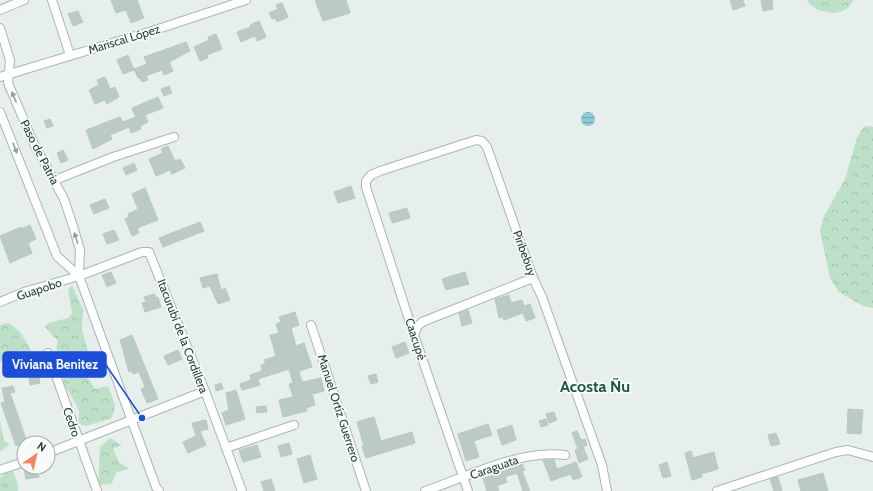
<svg xmlns="http://www.w3.org/2000/svg" width="873" height="491" font-family="Cabin,sans-serif">
  <defs>
    <pattern id="grass-tufts" width="24" height="20" patternUnits="userSpaceOnUse"><rect width="24" height="20" fill="#bfe0c8"/><path d="M3 7l-1-3M5 7V3M7 7l1-3M15 17l-1-3M17 17v-4M19 17l1-3" fill="none" stroke="#a4c1ad"/></pattern>
    <pattern id="forest-crowns" width="20" height="18" patternUnits="userSpaceOnUse"><rect width="20" height="18" fill="#bfe0c8"/><path d="M2 6a3 3 0 1 1 6 0M12 15a3 3 0 1 1 6 0" fill="none" stroke="#a4c1ad"/></pattern>
    <pattern id="water-rules" width="6" height="5" patternUnits="userSpaceOnUse"><rect width="6" height="5" fill="#8ec9d4"/><path d="M0 2.5h6" fill="none" stroke="#74a5ad"/></pattern>
  </defs>
  <rect width="100%" height="100%" fill="#e6efeb"/>
  <!-- grass -->
  <polygon fill="url(#grass-tufts)" points="6,470 13,472 18,484 18,491 0,491 0,477 3,476"/>
  <!-- forest -->
  <g fill="url(#forest-crowns)">
    <path d="M807,0H854C852,2 850,6 848,8C837,17 813,12 807,0Z"/>
    <polygon points="864,126 873,127 873,308 863,306 839,292 830,278 820,231 824,216 845,179 857,138"/>
    <polygon points="72,285 83,310 82,330 88,351 88,358 84,364 84,371 95,389 108,386 115,405 112,418 86,426 79,424 79,412 77,406 63,382 66,368 56,348 58,341 45,327 49,323 68,318 72,313 68,290"/>
    <polygon points="9,323 20,332 31,350 28,356 9,357 0,362 0,325"/>
    <polygon points="0,421 4,441 10,444 0,452"/>
    <polygon points="110,438 122,445 113,449 119,462 129,469 117,472 111,484 98,485 100,447"/>
  </g>
  <!-- water -->
  <circle fill="url(#water-rules)" cx="588" cy="119" r="7"/>
  <!-- building -->
  <g fill="#bbcac4" stroke="#b8c9c2">
    <polygon points="111,0 137,0 144,18 131,23 126,10 116,13"/>
    <polygon points="315,0 346,0 350,13 323,21"/>
    <polygon points="730,0 743,0 745,6 733,10"/>
    <polygon points="761,0 772,0 773,9 763,11"/>
    <polygon points="282,3 288,17 277,22 275,18 272,19 269,13 278,9 276,5"/>
    <polygon points="78,11 83,22 73,26 68,14"/>
    <polygon points="259,21 266,37 257,41 255,36 241,42 237,32 251,27 250,25"/>
    <polygon points="216,34 222,49 207,55 208,58 200,61 194,47 209,40 208,37"/>
    <polygon points="186,42 190,51 169,62 173,71 164,75 162,70 146,76 148,80 142,82 140,78 138,78 134,69 147,64 144,57"/>
    <polygon points="128,55 134,70 123,74 117,60"/>
    <polygon points="105,77 110,89 115,87 119,97 107,104 105,100 95,104 89,90 99,85 97,80"/>
    <polygon points="169,86 172,93 164,96 161,89"/>
    <polygon points="158,97 163,108 145,115 148,122 140,126 141,129 131,133 129,127 110,135 112,139 93,149 86,130 120,117 123,122 136,117 132,108"/>
    <polygon points="50,119 53,126 47,128 44,121"/>
    <polygon points="168,146 175,161 180,159 185,168 172,174 170,170 156,176 149,159 163,153 161,149"/>
    <polygon points="63,150 68,160 61,163 57,153"/>
    <polygon points="134,163 137,170 126,175 123,168"/>
    <polygon points="351,186 355,198 338,203 334,192"/>
    <polygon points="145,188 158,220 137,228 139,233 132,236 125,219 129,217 128,214 138,209 132,194"/>
    <polygon points="105,199 109,208 94,214 90,205"/>
    <polygon points="407,208 410,218 392,223 389,213"/>
    <polygon points="200,222 204,231 163,247 159,238"/>
    <polygon points="30,225 36,239 28,243 32,253 10,263 0,236 21,227 21,229"/>
    <polygon points="114,230 119,240 107,244 103,234"/>
    <polygon points="111,272 116,283 107,287 102,275"/>
    <polygon points="465,272 469,284 446,290 442,279"/>
    <polygon points="217,274 221,290 225,288 230,300 218,304 210,286 203,288 200,278"/>
    <polygon points="154,294 156,298 158,297 161,307 145,312 142,303 146,302 144,297"/>
    <polygon points="509,295 511,303 522,300 524,306 530,304 535,318 526,321 523,313 504,320 503,317 499,318 495,299"/>
    <polygon points="468,310 472,323 462,326 459,313"/>
    <polygon points="295,312 299,325 291,328 296,346 304,343 312,367 299,371 302,382 321,378 324,391 312,394 315,405 306,408 307,411 283,417 279,400 293,397 289,384 293,383 289,369 258,379 260,385 253,387 242,390 240,384 251,380 250,375 262,371 261,365 266,363 264,360 276,356 270,335 279,333 276,324 281,322 279,317"/>
    <polygon points="132,335 158,399 147,403 141,389 145,387 139,372 133,374 131,371 129,372 120,340"/>
    <polygon points="405,342 409,353 396,358 392,347"/>
    <polygon points="178,350 182,359 168,365 164,356"/>
    <polygon points="376,374 378,382 371,384 368,376"/>
    <polygon points="39,376 40,383 30,385 29,378"/>
    <polygon points="221,383 223,389 216,391 215,385"/>
    <polygon points="13,386 15,392 10,393 27,442 16,446 1,403 5,402 2,388"/>
    <polygon points="236,390 245,419 226,425 222,413 229,410 226,393"/>
    <polygon points="266,406 267,412 257,413 256,407"/>
    <polygon points="848,409 863,410 861,434 847,433"/>
    <polygon points="554,412 557,420 549,423 546,414"/>
    <polygon points="374,417 381,441 412,432 415,443 366,458 362,447 364,446 357,422"/>
    <polygon points="546,419 548,425 541,427 539,421"/>
    <polygon points="206,420 208,429 200,431 206,445 188,453 183,442 196,436 192,423"/>
    <polygon points="488,424 492,435 474,441 479,457 466,461 458,434"/>
    <polygon points="512,425 516,440 502,445 497,430"/>
    <polygon points="577,431 581,440 585,439 587,445 583,447 588,459 579,463 575,450 578,449 572,433"/>
    <polygon points="776,433 780,444 771,446 768,435"/>
    <polygon points="289,443 292,454 281,457 278,446"/>
    <polygon points="257,445 261,457 243,462 239,450"/>
    <polygon points="691,451 693,458 714,452 718,469 701,474 702,477 692,480 685,453"/>
    <polygon points="310,455 317,479 304,483 297,459"/>
    <polygon points="543,460 554,460 557,469 576,462 582,477 573,480 571,474 551,481"/>
    <polygon points="667,462 671,476 663,478 659,465"/>
    <polygon points="522,464 525,470 522,471 530,491 523,491 517,473 505,477 507,482 497,486 499,491 487,491 483,478 494,475 493,473 510,466"/>
    <polygon points="37,467 39,477 26,479 24,468"/>
    <polygon points="823,473 828,491 801,491 798,480"/>
    <polygon points="778,477 782,491 774,491 770,479"/>
    <polygon points="271,479 275,491 264,491 261,482"/>
  </g>
  <g fill="none" stroke-linecap="round" stroke-linejoin="round">
    <!-- minor casing -->
    <g stroke="#a8b8b2" stroke-width="10">
      <g id="minor">
        <polyline points="52,0 70,55"/>
        <polyline points="0,10 24,0"/>
        <polyline points="0,28 10,60 8,83 34,144 64,199 73,226 80,250 79,276 156,487 159,491"/>
        <polyline points="0,77 152,31 246,0"/>
        <polyline points="0,112 57,256 79,276"/>
        <polyline points="55,180 113,157 174,137"/>
        <polyline points="0,302 24,292 79,276 142,252 149,252 205,391 242,491"/>
        <polyline points="311,325 366,491"/>
        <polyline points="414,335 417,327 422,322 533,278"/>
        <polyline points="48,353 97,491"/>
        <polyline points="226,448 294,425"/>
        <polyline points="48,453 205,391"/>
        <polyline points="0,470 24,462"/>
        <path d="M425,491C467,477 521,449 565,455"/>
        <polyline points="468,491 414,335 366,187 366,181 371,175 380,171 476,140 482,141 487,147 533,278 542,297 602,465 607,491"/>
        <polyline points="717,491 836,452 848,450 873,457"/>
      </g>
    </g>
    <!-- minor -->
    <use href="#minor" stroke="#fff" stroke-width="8"/>
  </g>
  <!-- one-way arrows -->
  <defs><path id="oneway-solid" d="M-6-.8H1V-3.2L6.5 0L1 3.2V.8H-6Z"/></defs>
  <g fill="#92a09c">
    <use href="#oneway-solid" transform="translate(14 97) rotate(-113)"/>
    <use href="#oneway-solid" transform="translate(15 148) rotate(68)"/>
    <use href="#oneway-solid" transform="translate(76 238) rotate(-107)"/>
  </g>
  <g text-anchor="middle" dominant-baseline="central" stroke-width="3.5" stroke-linejoin="round" paint-order="stroke">
    <!-- street labels -->
    <g font-size="12" fill="#24423a" stroke="#f7fbf9">
      <text transform="translate(124 39) rotate(-17)">Mariscal López</text>
      <text transform="translate(40 152) rotate(63)">Paso de Patria</text>
      <text transform="translate(525 253) rotate(70)">Piribebuy</text>
      <text transform="translate(39 289) rotate(-18)">Guapobo</text>
      <text transform="translate(183 336) rotate(69)">Itacurubí de la Cordillera</text>
      <text transform="translate(416 339) rotate(72)">Caacupé</text>
      <text transform="translate(339 408) rotate(72)">Manuel Ortíz Guerrero</text>
      <text transform="translate(72 422) rotate(71)">Cedro</text>
      <text transform="translate(494 467) rotate(-19)">Caraguata</text>
    </g>
    <!-- district labels -->
    <g font-size="16" font-weight="bold" fill="#1f5548" stroke="#f7fbf9">
      <text x="595" y="386">Acosta Ñu</text>
    </g>
  </g>
  <!-- callouts -->
  <path fill="none" stroke="#1d4ed8" stroke-width="1.5" d="M142 418L106 365"/>
  <circle fill="#1d4ed8" stroke="#f7fbf9" stroke-width="1.5" cx="142" cy="418" r="4"/>
  <rect fill="#1d4ed8" stroke="#1d4ed8" stroke-width="1.5" x="3" y="352" width="103" height="25" rx="4"/>
  <g font-size="13" text-anchor="middle" font-weight="bold" fill="#fff">
    <text x="55" y="369">Viviana Benitez</text>
  </g>
  <!-- north arrow -->
  <g transform="translate(36 455) rotate(34)"><circle r="19" fill="#f7fbf9" stroke="#a3b1ad"/>
  <path d="M0-3L7 15L0 10L-7 15Z" fill="#f4845f"/>
  <text y="-6" font-size="11" font-weight="bold" text-anchor="middle" fill="#24423a">N</text>
  </g>
</svg>
